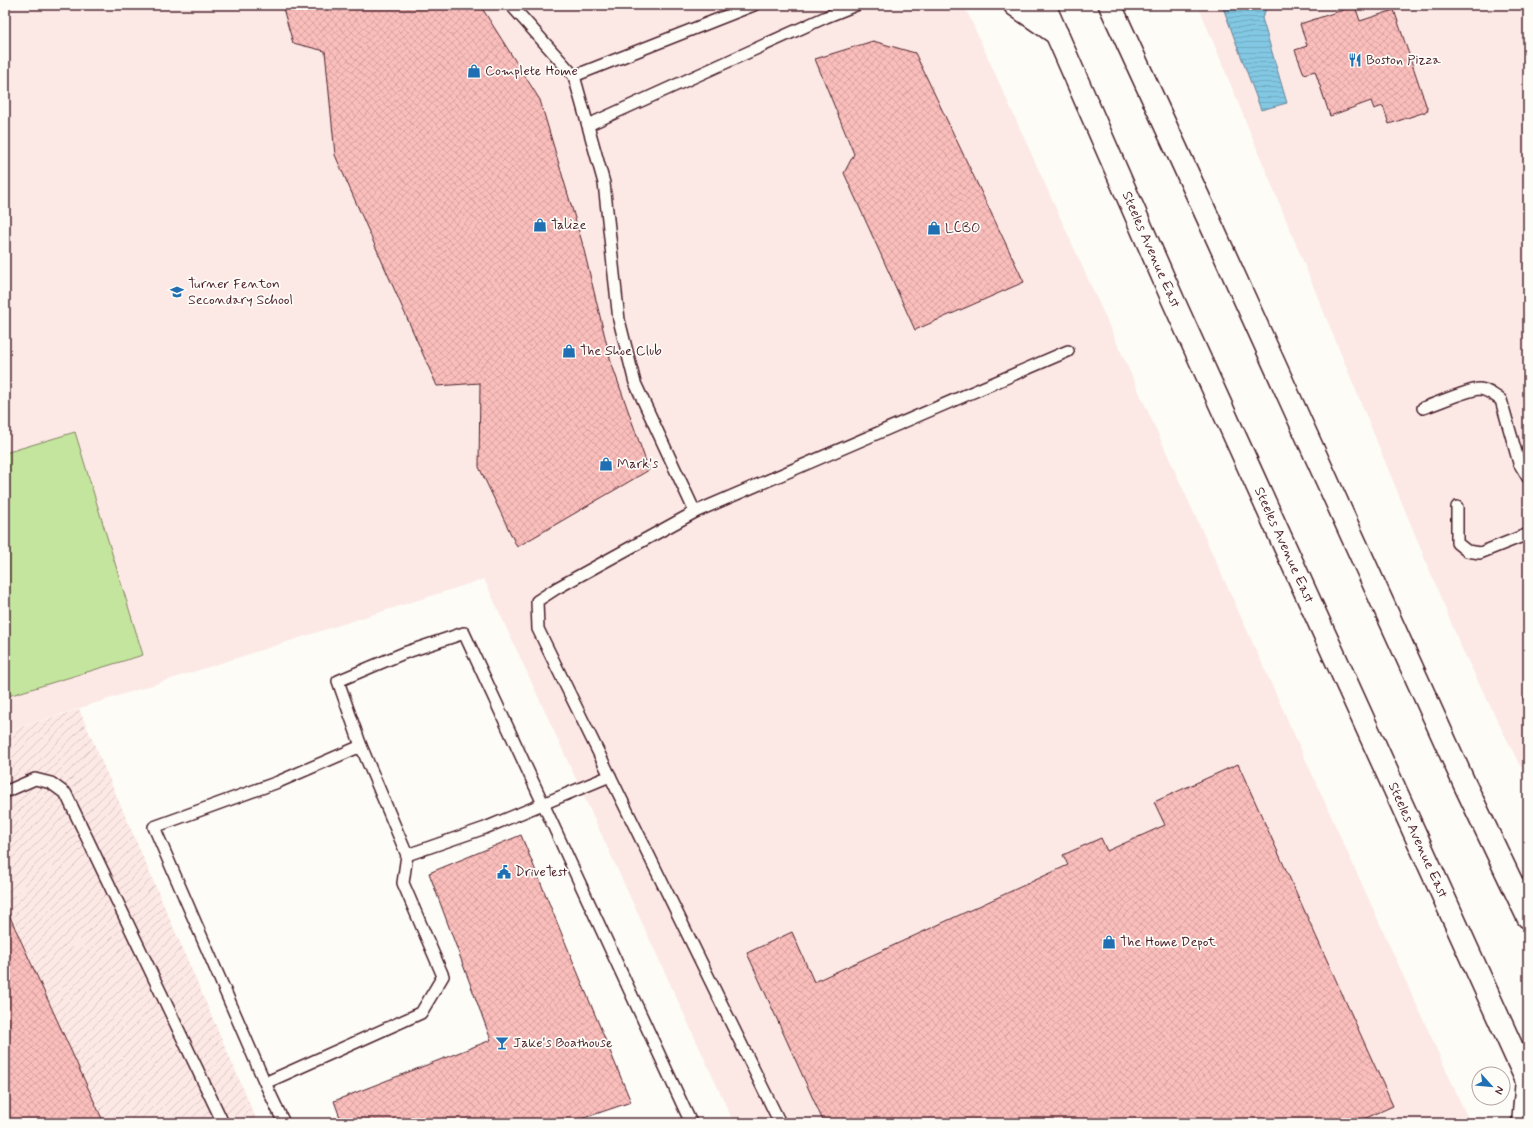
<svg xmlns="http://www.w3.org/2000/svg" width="1533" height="1128" font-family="Mynerve,sans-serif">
  <defs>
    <pattern id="industrial-furrows" width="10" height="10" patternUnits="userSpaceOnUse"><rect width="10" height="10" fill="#fce9e5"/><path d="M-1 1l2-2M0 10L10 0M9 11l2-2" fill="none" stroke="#dac7c5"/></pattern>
    <pattern id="water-rules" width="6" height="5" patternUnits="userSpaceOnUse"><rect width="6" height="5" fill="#82c8e3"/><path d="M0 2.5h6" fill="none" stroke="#72abc3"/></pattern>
    <pattern id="building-cross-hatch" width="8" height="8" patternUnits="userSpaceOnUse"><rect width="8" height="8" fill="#fabebb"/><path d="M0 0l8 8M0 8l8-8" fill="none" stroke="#d8a3a1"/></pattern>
  </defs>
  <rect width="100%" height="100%" fill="#fdfcf7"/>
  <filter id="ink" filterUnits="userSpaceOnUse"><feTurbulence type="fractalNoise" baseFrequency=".025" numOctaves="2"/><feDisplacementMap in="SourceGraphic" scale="8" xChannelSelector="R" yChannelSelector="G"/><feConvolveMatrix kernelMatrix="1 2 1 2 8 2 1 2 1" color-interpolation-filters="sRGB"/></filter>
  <g filter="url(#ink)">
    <!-- built -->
    <g fill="#fce9e5">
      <polygon points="5,5 964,5 1470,1123 734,1123 484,579 5,732"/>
      <polygon points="1198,5 1528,5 1528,782 1461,647"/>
    </g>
    <!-- industrial -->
    <polygon fill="url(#industrial-furrows)" points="79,709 258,1123 5,1123 5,732"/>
    <!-- garden -->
    <polygon fill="#c3e59e" stroke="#868264" points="75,432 143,655 5,697 5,453"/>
    <!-- water -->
    <polygon fill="url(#water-rules)" stroke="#6c8499" points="1222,5 1268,5 1262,18 1287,103 1261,110"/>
    <!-- building -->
    <g fill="url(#building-cross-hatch)" stroke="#4a1f2b">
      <polygon points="282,5 480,5 540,100 582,242 611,362 649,470 517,547 479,467 480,383 437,386 335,155 325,51 293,43"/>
      <polygon points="1355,6 1360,21 1394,10 1428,111 1389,124 1383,106 1374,109 1371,101 1330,116 1315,71 1304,74 1295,50 1307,46 1300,24"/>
      <polygon points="873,41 915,53 1024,282 915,330 844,173 854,154 815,59"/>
      <polygon points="1528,696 1528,713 1523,698"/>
      <polygon points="1238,764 1393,1106 1355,1123 824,1123 747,953 792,932 814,982 1068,865 1063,855 1101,838 1107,851 1165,825 1154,802"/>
      <polygon points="521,835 631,1102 569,1123 342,1123 334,1101 491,1040 429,873"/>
      <polygon points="5,906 104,1123 5,1123"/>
    </g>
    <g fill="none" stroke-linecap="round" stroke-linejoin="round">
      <!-- lane casing -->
      <g stroke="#4a1f2b" stroke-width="14">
        <g id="lane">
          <polyline points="511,5 574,76 604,183 619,320 635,383 695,512"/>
          <polyline points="574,76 754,5"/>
          <polyline points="588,125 826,17 856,5"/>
          <path d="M1423,408C1436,404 1467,390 1479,389C1487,389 1495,396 1501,400L1519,463L1528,478"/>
          <polyline points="1457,507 1457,543 1467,551 1480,553 1528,534"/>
          <polyline points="361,746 338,681 404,653 464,633 691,1123"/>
          <polyline points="5,792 35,779 51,783 66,794 223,1123"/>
          <polyline points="407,855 485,828 610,776"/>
          <polyline points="265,1083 421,1013 443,976 403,883 407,855 361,746 278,782 154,827 265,1083 284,1123"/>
          <polyline points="780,1123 538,629 537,601 557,588 695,512 1068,351"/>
        </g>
      </g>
      <!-- secondary casing -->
      <g stroke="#4a1f2b" stroke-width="25">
        <g id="secondary">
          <polyline points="1015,5 1057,34"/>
          <path id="s1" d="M1044,5L1173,300L1528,1083"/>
          <polyline points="1110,5 1208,218 1465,785 1528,917"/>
          <polyline points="1523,1123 1527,1080"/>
        </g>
      </g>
      <!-- lane -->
      <use href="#lane" stroke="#fdfcf7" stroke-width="11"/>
      <!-- secondary -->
      <use href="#secondary" stroke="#fdfcf7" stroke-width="22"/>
    </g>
  </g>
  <!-- icons -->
  <defs>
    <g id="restaurant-bare" transform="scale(1.08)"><path d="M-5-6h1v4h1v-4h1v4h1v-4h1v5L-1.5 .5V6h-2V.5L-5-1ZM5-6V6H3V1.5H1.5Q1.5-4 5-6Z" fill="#1f6fb2" stroke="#fdfcf7" stroke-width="2.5" paint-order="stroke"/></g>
    <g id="shop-bare" transform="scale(1.08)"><path d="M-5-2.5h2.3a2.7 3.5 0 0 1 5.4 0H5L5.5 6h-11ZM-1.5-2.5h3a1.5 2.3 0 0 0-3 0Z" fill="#1f6fb2" stroke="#fdfcf7" stroke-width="2.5" paint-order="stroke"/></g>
    <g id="school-bare" transform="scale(1.08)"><path d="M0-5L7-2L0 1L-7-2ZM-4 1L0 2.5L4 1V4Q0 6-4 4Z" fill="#1f6fb2" stroke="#fdfcf7" stroke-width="2.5" paint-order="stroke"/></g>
    <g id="civic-bare" transform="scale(1.08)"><path d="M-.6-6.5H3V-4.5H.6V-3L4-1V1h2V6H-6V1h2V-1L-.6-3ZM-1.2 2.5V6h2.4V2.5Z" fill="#1f6fb2" stroke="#fdfcf7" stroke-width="2.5" paint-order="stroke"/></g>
    <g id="bar-bare" transform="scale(1.08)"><path d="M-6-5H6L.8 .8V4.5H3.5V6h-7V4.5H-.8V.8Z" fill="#1f6fb2" stroke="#fdfcf7" stroke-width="2.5" paint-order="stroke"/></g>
  </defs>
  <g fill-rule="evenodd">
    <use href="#restaurant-bare" x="1355" y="60"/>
    <use href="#shop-bare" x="474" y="71"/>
    <use href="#shop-bare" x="540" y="225"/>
    <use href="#shop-bare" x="934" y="228"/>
    <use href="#school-bare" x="177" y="292"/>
    <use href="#shop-bare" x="569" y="351"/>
    <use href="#shop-bare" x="606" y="464"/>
    <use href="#civic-bare" x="504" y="872"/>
    <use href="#shop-bare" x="1109" y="942"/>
    <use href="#bar-bare" x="502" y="1043"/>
  </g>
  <g text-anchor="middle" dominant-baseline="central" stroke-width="3.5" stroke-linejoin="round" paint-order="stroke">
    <!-- poi labels -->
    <g font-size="14" fill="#4a1f2b" stroke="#fdfcf7" text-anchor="start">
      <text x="1366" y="60">Boston Pizza</text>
      <text x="485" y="71">Complete Home</text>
      <text x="551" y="225">Talize</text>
      <text x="945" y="228">LCBO</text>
      <text x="188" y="284">Turner Fenton<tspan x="188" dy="16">Secondary School</tspan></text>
      <text x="580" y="351">The Shoe Club</text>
      <text x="617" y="464">Mark's</text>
      <text x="515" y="872">DriveTest</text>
      <text x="1120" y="942">The Home Depot</text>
      <text x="513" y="1043">Jake's Boathouse</text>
    </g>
    <!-- street labels -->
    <g font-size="14" fill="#4a1f2b" stroke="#fdfcf7">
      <text stroke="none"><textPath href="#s1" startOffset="267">Steeles Avenue East</textPath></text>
      <text stroke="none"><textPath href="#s1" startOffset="591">Steeles Avenue East</textPath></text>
      <text stroke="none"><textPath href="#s1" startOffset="915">Steeles Avenue East</textPath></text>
    </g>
  </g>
  <!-- margin -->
  <rect width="1533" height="1128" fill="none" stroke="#fdfcf7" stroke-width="20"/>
  <rect x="10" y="10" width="1513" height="1108" fill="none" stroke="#4a1f2b" stroke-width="1.5" filter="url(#ink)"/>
  <!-- north arrow -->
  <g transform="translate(1491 1086) rotate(117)"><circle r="19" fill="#fdfcf7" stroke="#b5a4a5"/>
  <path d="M0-3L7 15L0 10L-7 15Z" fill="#1f6fb2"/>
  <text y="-6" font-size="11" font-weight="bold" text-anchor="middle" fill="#4a1f2b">N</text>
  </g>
</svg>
